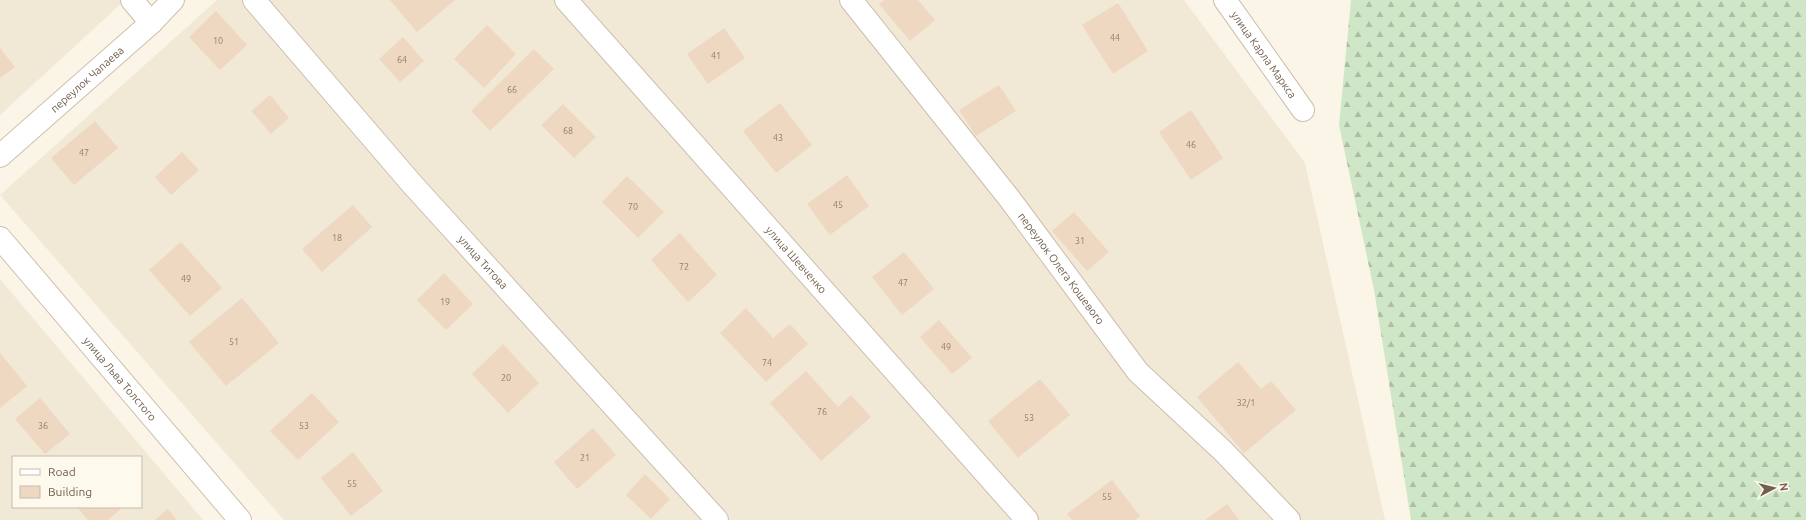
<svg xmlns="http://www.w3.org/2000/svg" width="1806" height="520" font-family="Ubuntu,sans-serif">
  <defs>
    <pattern id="forest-firs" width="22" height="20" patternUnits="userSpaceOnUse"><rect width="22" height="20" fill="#d0e7c7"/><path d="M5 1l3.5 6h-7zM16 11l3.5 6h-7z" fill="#adbea4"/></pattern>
  </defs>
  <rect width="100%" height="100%" fill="#fbf5e7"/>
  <!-- residential -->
  <g fill="#f2e8d6" fill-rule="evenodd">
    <polygon points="0,0 125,0 0,115"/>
    <polygon points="217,0 1184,0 1305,163 1385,520 284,520 0,195"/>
    <path d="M0,279L203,520H0ZM13,457H141V507H13Z"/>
  </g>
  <!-- forest -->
  <polygon fill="url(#forest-firs)" points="1351,0 1806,0 1806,520 1411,520 1374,290 1339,125"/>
  <!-- building -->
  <g fill="#eed8c1">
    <polygon points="390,0 455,0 417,32"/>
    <polygon points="885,0 918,0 935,20 910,41 879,4"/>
    <polygon points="1118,3 1148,51 1113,74 1082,25"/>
    <polygon points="216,11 247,45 220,70 189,37"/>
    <polygon points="487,25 516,54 484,88 454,59"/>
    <polygon points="724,28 745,58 708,84 687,54"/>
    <polygon points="403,37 424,61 400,82 379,59"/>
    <polygon points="0,48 15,67 0,78"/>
    <polygon points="534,49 554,69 490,131 471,111"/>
    <polygon points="999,85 1016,111 976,136 959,110"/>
    <polygon points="270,95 289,118 271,134 251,111"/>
    <polygon points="780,103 812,145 776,173 743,131"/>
    <polygon points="563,104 596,137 574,158 541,125"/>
    <polygon points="1191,110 1223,158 1191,180 1159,132"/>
    <polygon points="95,121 118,148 74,185 51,158"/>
    <polygon points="182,152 199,170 171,195 155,177"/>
    <polygon points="847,175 869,206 830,235 807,204"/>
    <polygon points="627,176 664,212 638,238 602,202"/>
    <polygon points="353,205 372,227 322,272 302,249"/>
    <polygon points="1074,212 1109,252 1087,271 1052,231"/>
    <polygon points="680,233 717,275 688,302 651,260"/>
    <polygon points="181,242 222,288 190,316 149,270"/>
    <polygon points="904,252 934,289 902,315 872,277"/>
    <polygon points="444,273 473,304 446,330 417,300"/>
    <polygon points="242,298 279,343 226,386 189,342"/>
    <polygon points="746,308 773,338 790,324 808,344 766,382 720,333"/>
    <polygon points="939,320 972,358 952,374 920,337"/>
    <polygon points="503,344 539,383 508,413 472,374"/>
    <polygon points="0,353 27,386 0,408"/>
    <polygon points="1238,362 1261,389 1271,381 1296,410 1244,453 1197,397"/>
    <polygon points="806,371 838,407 851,395 871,417 821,461 770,403"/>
    <polygon points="1040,379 1070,415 1018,458 988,421"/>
    <polygon points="312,393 339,422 298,460 270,431"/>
    <polygon points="40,398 70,434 45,454 15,419"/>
    <polygon points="593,428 616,455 577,489 554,462"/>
    <polygon points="353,452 383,491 351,516 321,478"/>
    <polygon points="645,474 670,499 651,519 626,495"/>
    <polygon points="1112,480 1140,516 1135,520 1072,520 1067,514"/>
    <polygon points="1227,504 1239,520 1205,520"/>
    <polygon points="77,507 123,507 108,520 88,520"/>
    <polygon points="168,509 177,520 155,520"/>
  </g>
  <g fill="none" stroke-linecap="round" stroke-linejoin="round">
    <!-- street casing -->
    <g stroke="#ccbeae" stroke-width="24">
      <g id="street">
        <polyline points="132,0 151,23"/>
        <path id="s1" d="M254,0L412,184L717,520"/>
        <path id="s2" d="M566,0L1027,520"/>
        <path id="s3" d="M851,0L1009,198L1138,372L1223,451L1289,520"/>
        <path id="s4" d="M1225,0L1303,110"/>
      </g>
    </g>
    <!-- secondary casing -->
    <g stroke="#cebfac" stroke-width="24">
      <g id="secondary">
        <path id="s5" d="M0,156L151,23L173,0"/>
        <path id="s6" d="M0,238L240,520"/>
      </g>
    </g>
    <!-- street -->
    <use href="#street" stroke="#fff" stroke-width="22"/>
    <!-- secondary -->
    <use href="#secondary" stroke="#fff" stroke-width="22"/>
  </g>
  <g text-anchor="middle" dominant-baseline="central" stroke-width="3" stroke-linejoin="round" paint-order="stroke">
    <!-- number labels -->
    <g font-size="9" fill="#917d6b">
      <text x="1115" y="38">44</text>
      <text x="218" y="41">10</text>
      <text x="716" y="56">41</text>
      <text x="402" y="60">64</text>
      <text x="512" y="90">66</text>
      <text x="568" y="131">68</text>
      <text x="778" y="138">43</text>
      <text x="1191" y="145">46</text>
      <text x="84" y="153">47</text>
      <text x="838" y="205">45</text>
      <text x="633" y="207">70</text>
      <text x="337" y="238">18</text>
      <text x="1080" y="241">31</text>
      <text x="684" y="267">72</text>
      <text x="186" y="279">49</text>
      <text x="903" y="283">47</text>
      <text x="445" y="302">19</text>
      <text x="234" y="342">51</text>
      <text x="946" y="347">49</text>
      <text x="767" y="363">74</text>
      <text x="506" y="378">20</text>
      <text x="1246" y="403">32/1</text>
      <text x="822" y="412">76</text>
      <text x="1029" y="418">53</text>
      <text x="43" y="426">36</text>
      <text x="304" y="426">53</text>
      <text x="585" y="458">21</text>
      <text x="352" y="484">55</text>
      <text x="1107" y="497">55</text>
    </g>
    <!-- street labels -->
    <g font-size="11" fill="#725f4e" stroke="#fef9ed">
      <text stroke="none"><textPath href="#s4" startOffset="67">улица Карла Маркса</textPath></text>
      <text stroke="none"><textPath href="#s5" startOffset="116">переулок Чапаева</textPath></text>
      <text stroke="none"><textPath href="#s2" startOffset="347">улица Шевченко</textPath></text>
      <text stroke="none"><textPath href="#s1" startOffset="348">улица Титова</textPath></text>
      <text stroke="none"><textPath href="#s3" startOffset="341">переулок Олега Кошевого</textPath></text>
      <text stroke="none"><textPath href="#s6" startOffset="185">улица Льва Толстого</textPath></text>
    </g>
  </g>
  <!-- legend -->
  <rect x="12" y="456" width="130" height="52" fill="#fef9ed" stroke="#c6bbad"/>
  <rect x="20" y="469" width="20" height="6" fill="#ffffff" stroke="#c6bbad"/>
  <text x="48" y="476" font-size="12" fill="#725f4e">Road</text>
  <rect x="20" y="486" width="20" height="12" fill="#eed8c1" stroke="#c6bbad"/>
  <text x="48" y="496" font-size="12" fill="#725f4e">Building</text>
  <!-- north arrow -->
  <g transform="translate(1774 488) rotate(83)" stroke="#fef9ed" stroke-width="3" paint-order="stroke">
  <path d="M0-3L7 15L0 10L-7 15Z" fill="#725f4e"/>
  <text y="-6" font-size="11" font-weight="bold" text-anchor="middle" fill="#725f4e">N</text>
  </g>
</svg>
